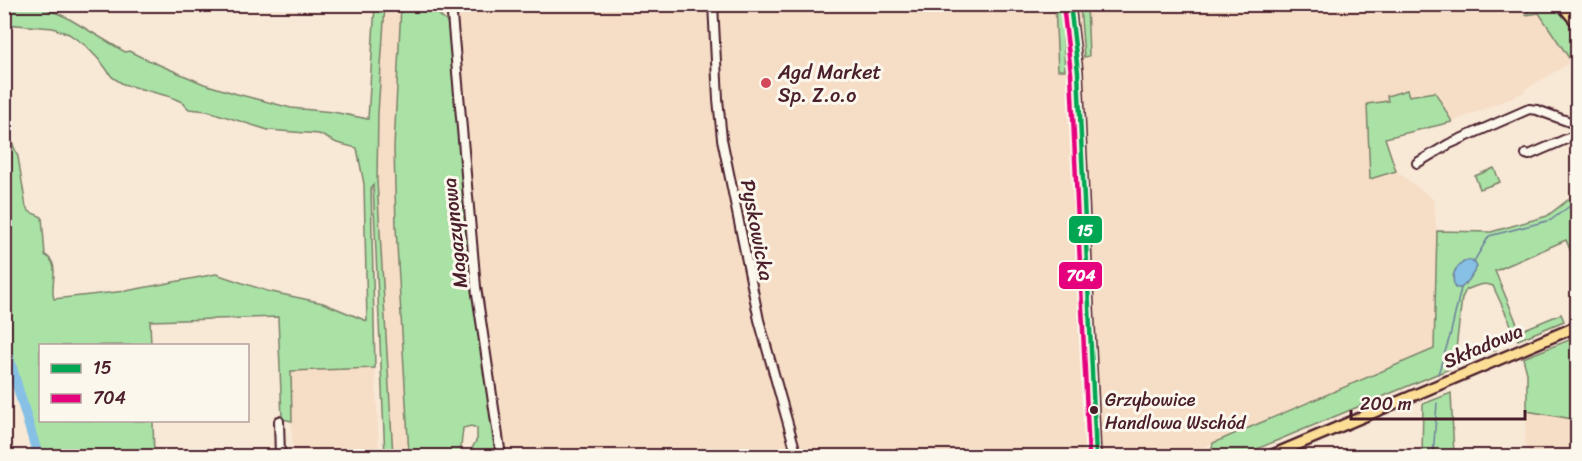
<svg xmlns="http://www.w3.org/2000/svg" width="1582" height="461" font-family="Sriracha,sans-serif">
  <rect width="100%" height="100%" fill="#f8e8d6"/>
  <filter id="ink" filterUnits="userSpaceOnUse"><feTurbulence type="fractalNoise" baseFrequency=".0167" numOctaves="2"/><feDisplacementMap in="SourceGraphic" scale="12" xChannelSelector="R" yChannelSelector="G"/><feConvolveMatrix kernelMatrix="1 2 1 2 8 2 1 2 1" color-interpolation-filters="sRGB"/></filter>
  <g filter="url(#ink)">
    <!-- built -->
    <g fill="#f6ddc6">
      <polygon points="385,5 401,5 394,148 396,227 409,456 393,456 380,265 377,181 378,113"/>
      <polygon points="453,5 1066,5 1071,41 1074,79 1092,456 504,456 495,387 480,298"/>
      <polygon points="1073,5 1520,5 1517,9 1525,15 1539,13 1562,45 1562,50 1569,58 1573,56 1575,60 1524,90 1525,92 1452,122 1435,92 1409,96 1407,90 1387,96 1388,101 1367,104 1371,179 1396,171 1433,199 1437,231 1434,349 1182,456 1098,456 1081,86"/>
      <polygon points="375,368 379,456 293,456 290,371"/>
      <polygon points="1577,384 1577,456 1530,456 1525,443 1527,411 1573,419"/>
    </g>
    <!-- green -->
    <g fill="#aae2a6" stroke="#7a8068" stroke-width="1.5">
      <path d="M5,4L38,5L66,17L125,52L129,51L141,57L204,84L237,94L291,108L333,112L368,119L375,5H385L378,113L377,181L393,456H385L373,185L371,188L375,368L291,371L292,421L282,419L278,317L150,321L151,345L40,346V420L153,421L154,456H41L5,329V107L10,137L18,157L26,207L30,212L42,217L45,255C62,264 49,285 54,299L126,291L216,274L267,291L323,303L367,321L364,184L357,148L337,143L319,134L268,130L208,111L189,109L182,102L171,97L123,84L112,77L102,63L86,46L69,34L53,28L5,24Z"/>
      <polygon points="401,5 437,5 438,14 449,24 498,456 468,456 477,439 477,428 471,426 463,428 460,456 409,456 396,227 394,148"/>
      <polygon points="1055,5 1061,5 1065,70 1058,70"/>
      <polygon points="1080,5 1087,5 1089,56 1084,57"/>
      <polygon points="1532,5 1557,5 1577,32 1577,58 1575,60 1573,56 1569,58 1539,13 1526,15"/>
      <polygon points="1407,90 1409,96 1435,92 1452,122 1385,138 1396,171 1370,179 1367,104 1388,101 1387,96"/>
      <polygon points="1494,168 1500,182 1480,189 1475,176"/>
      <path d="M1577,193V211L1571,220L1577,236V266L1566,240L1495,271L1520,331L1561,314L1564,321L1518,340L1493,286C1484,282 1475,286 1466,290L1462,298L1456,349L1457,353L1461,356L1497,349L1240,456H1202L1211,452L1213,443L1434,349L1437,231L1491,232L1547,216Z"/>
      <polygon points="1577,337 1577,384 1573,419 1527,411 1527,373 1523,358"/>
      <polygon points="1451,393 1454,456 1422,456 1423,404"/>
    </g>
    <!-- water -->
    <path fill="#86c0e5" stroke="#6e809b" stroke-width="1.5" d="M1468,260L1474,261L1477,267L1469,280L1461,288H1455C1450,274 1456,265 1468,260Z"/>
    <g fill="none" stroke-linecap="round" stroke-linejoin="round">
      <!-- stream -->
      <g stroke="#6e809b" stroke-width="1.5">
        <polyline points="1473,263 1489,236 1551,220 1578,200"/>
        <polyline points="1438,374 1450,336 1461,288"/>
        <polyline points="1433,456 1437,403"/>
      </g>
      <!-- river -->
      <polyline stroke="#86c0e5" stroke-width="10" points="4,341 38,456"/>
      <!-- minor casing -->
      <g stroke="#4a1f2b" stroke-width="12">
        <g id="minor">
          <polyline points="451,4 476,287 501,456"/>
          <polyline points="713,4 718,99 722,139 759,320 797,456"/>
          <polyline points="1070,4 1078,72 1096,456"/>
          <polyline points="1526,154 1529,155 1578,134"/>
          <polyline points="1417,163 1449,144 1529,109 1537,110 1578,125"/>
          <polyline points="279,421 280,456"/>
        </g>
      </g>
      <!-- major casing -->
      <g stroke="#4a1f2b" stroke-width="14">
        <g id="major">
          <polyline points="1561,4 1578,24"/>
          <polyline points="1270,456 1578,326"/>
        </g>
      </g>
      <!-- minor -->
      <use href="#minor" stroke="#fbf7ec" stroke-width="8"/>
      <!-- major -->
      <use href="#major" stroke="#fcde96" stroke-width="9"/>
      <!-- bus-1 casing -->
      <g stroke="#fbf7ec" stroke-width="9">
        <polyline id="bus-1" points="1070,4 1078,72 1096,456"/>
      </g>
      <!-- bus-2 casing -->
      <g stroke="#fbf7ec" stroke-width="9">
        <polyline id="bus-2" points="1063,5 1071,73 1089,456"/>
      </g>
      <!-- bus-1 -->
      <use href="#bus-1" stroke="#00a651" stroke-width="4.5"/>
      <!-- bus-2 -->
      <use href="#bus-2" stroke="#e5007d" stroke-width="4.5"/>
    </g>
  </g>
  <!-- markers -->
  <circle fill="#d1495b" stroke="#fbf7ec" stroke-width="2" cx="766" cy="83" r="6"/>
  <circle fill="#4a1f2b" stroke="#fbf7ec" stroke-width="2" cx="1094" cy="410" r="5"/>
  <g text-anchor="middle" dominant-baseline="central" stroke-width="6" stroke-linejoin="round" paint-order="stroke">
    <!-- bus labels -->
    <g font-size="18" fill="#4a1f2b" stroke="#fbf7ec" text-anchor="start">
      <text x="1105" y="400">Grzybowice<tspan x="1105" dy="23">Handlowa Wschód</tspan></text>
    </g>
    <!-- poi labels -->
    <g font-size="20" fill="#4a1f2b" stroke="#fbf7ec" text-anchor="start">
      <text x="778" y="72">Agd Market<tspan x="778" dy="23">Sp. Z.o.o</tspan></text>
    </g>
    <!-- street labels -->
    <g font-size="20" fill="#4a1f2b" stroke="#fbf7ec">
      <text transform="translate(757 230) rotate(79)">Pyskowicka</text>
      <text transform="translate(455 233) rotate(-96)">Magazynowa</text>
      <text transform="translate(1483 346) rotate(-23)">Składowa</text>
    </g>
  </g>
  <g stroke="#fbf7ec" stroke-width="2">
    <rect x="1068" y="215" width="35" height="29" rx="6" fill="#00a651"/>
    <rect x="1058" y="261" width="45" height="29" rx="6" fill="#e5007d"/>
  </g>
  <g font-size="16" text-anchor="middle" font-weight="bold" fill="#fff">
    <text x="1085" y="236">15</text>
    <text x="1081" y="281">704</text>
  </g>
  <!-- margin -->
  <rect width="1582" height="461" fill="none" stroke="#fbf7ec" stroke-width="24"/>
  <rect x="12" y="12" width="1558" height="437" fill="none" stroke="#4a1f2b" stroke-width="2" filter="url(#ink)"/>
  <!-- legend -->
  <rect x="39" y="344" width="210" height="78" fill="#fbf7ec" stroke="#b4a19f" stroke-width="1.5"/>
  <rect x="51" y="364" width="30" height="9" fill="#00a651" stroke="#b4a19f" stroke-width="1.5"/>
  <text x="93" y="374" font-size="18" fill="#4a1f2b">15</text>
  <rect x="51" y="394" width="30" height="9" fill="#e5007d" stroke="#b4a19f" stroke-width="1.5"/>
  <text x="93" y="404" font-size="18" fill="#4a1f2b">704</text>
  <!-- scale -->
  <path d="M1351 410v9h174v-9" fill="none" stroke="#4a1f2b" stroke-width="3"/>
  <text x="1360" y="410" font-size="18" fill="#4a1f2b" stroke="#fbf7ec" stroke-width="4.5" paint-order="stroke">200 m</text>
</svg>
